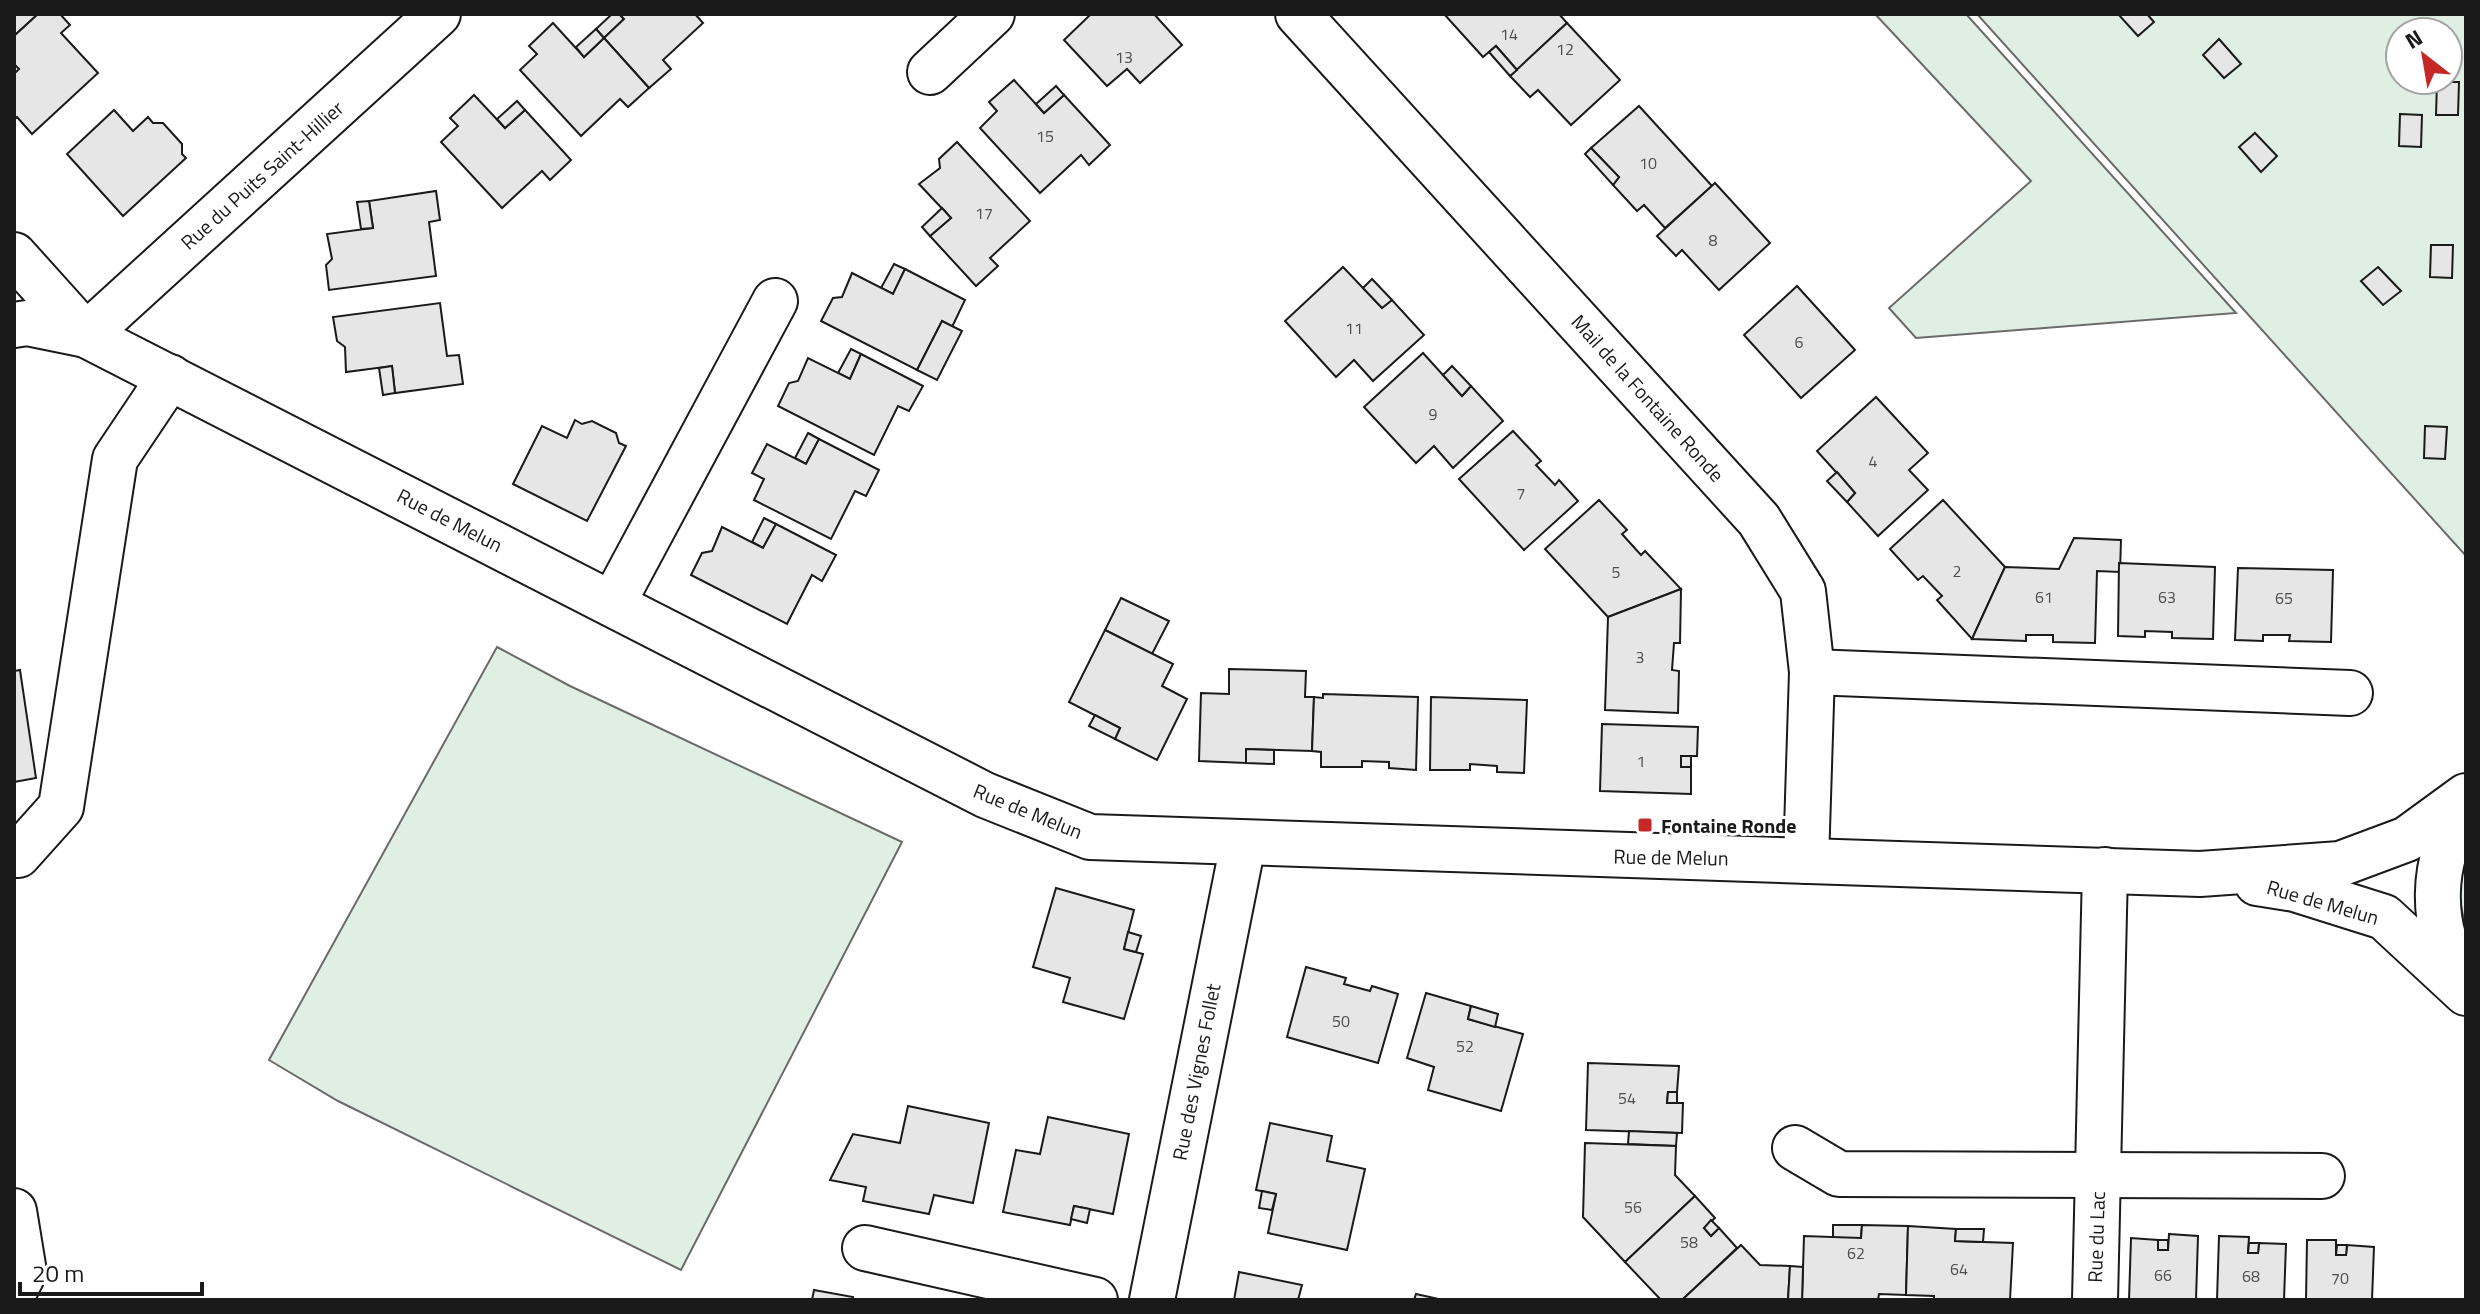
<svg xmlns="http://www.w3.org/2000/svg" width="2480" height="1314" font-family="'Titillium Web',sans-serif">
  <rect width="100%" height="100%" fill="#fff"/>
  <!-- green -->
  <g fill="#e0efe3" stroke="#6a6a6a" stroke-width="2" fill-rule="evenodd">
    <polygon points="1875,14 1966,14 2236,313 1916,338 1889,308 2031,181"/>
    <path d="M1977,14H2466V556ZM2400,32H2448V80H2400Z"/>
    <polygon points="497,647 570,686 902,842 681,1270 338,1101 269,1060"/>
    <polygon points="2466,844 2466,929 2458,892"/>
  </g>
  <!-- building -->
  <g fill="#e6e6e6" stroke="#1a1a1a" stroke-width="2">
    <polygon points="14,14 38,14 14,36"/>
    <polygon points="38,14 60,14 70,25 61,33 98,73 32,134 17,117 14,120 14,74 19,69 14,64 14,36"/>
    <polygon points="612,14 619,14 624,19 604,38 596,29"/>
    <polygon points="619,14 695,14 703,23 663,60 671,69 649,88 604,38 624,19"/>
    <polygon points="1091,14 1154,14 1182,45 1140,83 1127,69 1107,86 1064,40"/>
    <polygon points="1444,14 1559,14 1567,23 1517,70 1496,46 1483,57"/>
    <polygon points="2118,14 2147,14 2154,22 2138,36"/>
    <polygon points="553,23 584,57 604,38 649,88 628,107 620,99 581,136 520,70 537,54 529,46"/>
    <polygon points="1567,23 1620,80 1571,125 1538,90 1530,97 1510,76"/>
    <polygon points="596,29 604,38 584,57 576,47"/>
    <polygon points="2219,39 2241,64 2224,78 2203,55"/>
    <polygon points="1496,46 1517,70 1510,76 1489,52"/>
    <polygon points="1014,80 1044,113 1064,95 1110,145 1089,165 1081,155 1040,193 980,128 997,111 989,102"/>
    <polygon points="2437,82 2459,82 2458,115 2436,115"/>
    <polygon points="1056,86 1064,95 1044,113 1036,104"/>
    <polygon points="474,95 505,128 525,110 571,160 550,180 542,171 502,208 441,142 458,126 450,118"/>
    <polygon points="517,101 525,110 505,128 497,119"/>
    <polygon points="1639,106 1712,186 1665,228 1644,205 1637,211 1613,185 1619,177 1591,148"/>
    <polygon points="114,110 133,131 148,117 153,123 163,123 182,144 182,154 186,158 123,216 67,154"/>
    <polygon points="2400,114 2422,115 2421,147 2399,146"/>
    <polygon points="2255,133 2277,156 2261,172 2239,147"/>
    <polygon points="957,142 1030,221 990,258 998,266 976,286 930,236 951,218 919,184 940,168 939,159"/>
    <polygon points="1591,148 1619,177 1613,185 1585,154"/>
    <polygon points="1715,183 1770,243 1719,290 1682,250 1676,256 1657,236"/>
    <polygon points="436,191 440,220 429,222 436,276 329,290 326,265 332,259 327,234 373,228 369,201"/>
    <polygon points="369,201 373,228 361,229 357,202"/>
    <polygon points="942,208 951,218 930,236 922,227"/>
    <polygon points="2431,245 2453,245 2452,278 2430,277"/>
    <polygon points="894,264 905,269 893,294 881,288"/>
    <polygon points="1343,267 1382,308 1392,300 1424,335 1373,381 1354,360 1336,377 1285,321"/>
    <polygon points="2378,267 2401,291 2383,305 2361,281"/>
    <polygon points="905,269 965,300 952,327 942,321 917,370 821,321 833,298 842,297 852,273 893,294"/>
    <polygon points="1372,279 1392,300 1382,308 1363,288"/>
    <polygon points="1797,286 1855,350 1801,398 1744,335"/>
    <polygon points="440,303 447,356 459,355 463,384 395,393 392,366 346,372 345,347 337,341 333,317"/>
    <polygon points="942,321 962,331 937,380 917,370"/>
    <polygon points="851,349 861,354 850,379 838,373"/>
    <polygon points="1423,353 1462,396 1471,386 1503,421 1453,468 1434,446 1416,463 1364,407"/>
    <polygon points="861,354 923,386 909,411 898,406 874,455 778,406 789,383 798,381 808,358 850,379"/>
    <polygon points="392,366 395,393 383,395 379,368"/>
    <polygon points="1452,366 1471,386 1462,396 1443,375"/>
    <polygon points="1876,397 1928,453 1909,470 1928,490 1878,536 1847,502 1855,493 1817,451"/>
    <polygon points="575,420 582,424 592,421 616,433 619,443 626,446 587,521 513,484 542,426 567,438"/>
    <polygon points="2425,426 2447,427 2445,459 2424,458"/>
    <polygon points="1513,431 1541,461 1536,465 1555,485 1559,480 1578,501 1524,550 1459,479"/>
    <polygon points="808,433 819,439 806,464 795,458"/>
    <polygon points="819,439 879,470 866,496 855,491 831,539 754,500 764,479 752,473 767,444 806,464"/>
    <polygon points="1837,472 1855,493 1847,502 1827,481"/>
    <polygon points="1599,500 1627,530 1622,534 1641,555 1645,551 1681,589 1608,617 1545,549"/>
    <polygon points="1943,500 2005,567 1972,639 1937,600 1942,596 1923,576 1918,580 1890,549"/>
    <polygon points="764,518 776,524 763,548 752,542"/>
    <polygon points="776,524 836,555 822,581 812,575 787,624 691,575 702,553 712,551 722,527 763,548"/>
    <polygon points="2074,538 2121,540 2120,572 2097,571 2095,643 2053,642 2053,635 2026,635 2026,641 1972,639 2005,567 2059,569"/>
    <polygon points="2119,563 2215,567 2213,639 2172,638 2172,632 2145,631 2145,637 2118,636"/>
    <polygon points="2238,568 2333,570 2331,642 2289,641 2290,635 2263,635 2263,641 2235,640"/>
    <polygon points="1681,589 1680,643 1674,643 1672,670 1679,671 1678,713 1605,710 1608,617"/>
    <polygon points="1121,598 1169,621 1152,654 1105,630"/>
    <polygon points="1105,630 1173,664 1162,686 1187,699 1157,760 1115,739 1120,728 1069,702"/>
    <polygon points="1229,669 1306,671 1305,697 1314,697 1312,751 1246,749 1246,763 1199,761 1201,693 1229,694"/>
    <polygon points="20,670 36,778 14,782 14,671"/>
    <polygon points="1323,694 1418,697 1416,770 1389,768 1389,762 1362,761 1362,767 1321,767 1321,752 1312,751 1314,697 1323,698"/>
    <polygon points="1431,697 1527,700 1524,773 1497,772 1497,766 1470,764 1470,770 1430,770"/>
    <polygon points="1095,715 1120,728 1115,739 1089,726"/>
    <polygon points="1602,724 1698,727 1697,756 1681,756 1681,767 1691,767 1691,794 1600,791"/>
    <polygon points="1246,749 1274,750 1274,764 1246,763"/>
    <rect x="1681" y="756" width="10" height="11"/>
    <polygon points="1056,888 1134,910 1124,949 1143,954 1124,1019 1063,1002 1070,978 1033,967"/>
    <polygon points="1128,932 1141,936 1136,952 1124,949"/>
    <polygon points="1306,967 1346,978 1344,984 1370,991 1372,986 1398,994 1378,1063 1287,1037"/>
    <polygon points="1426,993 1471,1006 1468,1019 1523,1034 1501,1111 1428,1090 1434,1067 1407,1058"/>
    <polygon points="1471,1006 1498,1014 1495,1027 1468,1019"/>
    <polygon points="1588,1063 1679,1066 1677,1092 1668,1092 1667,1103 1683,1103 1682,1133 1586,1130"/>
    <polygon points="1668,1092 1677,1092 1677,1103 1667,1103"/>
    <polygon points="908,1106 989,1123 973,1203 934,1195 929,1214 863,1201 866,1187 830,1180 853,1134 900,1143"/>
    <polygon points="1048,1117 1129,1134 1113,1214 1074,1206 1070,1225 1003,1212 1016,1150 1040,1154"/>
    <polygon points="1270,1123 1332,1136 1327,1161 1365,1169 1347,1250 1268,1233 1276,1194 1256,1190"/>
    <polygon points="1629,1131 1677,1133 1676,1146 1628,1144"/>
    <polygon points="1585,1143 1676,1146 1675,1175 1695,1196 1625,1262 1583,1217"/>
    <polygon points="1262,1191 1276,1194 1272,1210 1259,1208"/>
    <polygon points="1695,1196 1715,1218 1704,1228 1711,1236 1719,1228 1737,1248 1682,1300 1661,1300 1625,1262"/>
    <polygon points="1074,1206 1090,1209 1087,1223 1071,1219"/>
    <polygon points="1711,1220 1719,1228 1711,1236 1704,1228"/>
    <polygon points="1833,1225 1862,1225 1861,1238 1833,1238"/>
    <polygon points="1862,1225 1908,1226 1906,1295 1879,1294 1878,1300 1802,1300 1804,1236 1861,1238"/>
    <polygon points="1908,1226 1956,1229 1955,1241 2013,1243 2010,1300 1934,1300 1934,1296 1906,1295"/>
    <polygon points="1956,1229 1984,1229 1983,1242 1955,1241"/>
    <polygon points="2169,1234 2198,1236 2196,1300 2129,1300 2131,1238 2158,1240 2158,1250 2168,1250"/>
    <polygon points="2219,1236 2249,1237 2248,1253 2258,1253 2259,1243 2286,1244 2284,1300 2217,1300"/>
    <rect x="2158" y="1240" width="10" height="10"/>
    <polygon points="2307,1240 2336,1240 2336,1255 2346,1255 2347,1245 2374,1247 2372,1300 2306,1300"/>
    <polygon points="2249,1243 2259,1243 2258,1253 2248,1253"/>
    <polygon points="1741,1245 1760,1265 1790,1266 1788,1300 1682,1300"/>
    <polygon points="2337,1245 2347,1245 2346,1255 2336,1255"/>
    <polygon points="1790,1266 1803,1267 1802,1300 1788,1300"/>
    <polygon points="1239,1272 1302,1285 1298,1300 1234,1300"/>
    <polygon points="814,1290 853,1297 853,1300 812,1300"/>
    <polygon points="1416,1294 1443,1300 1414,1300"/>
  </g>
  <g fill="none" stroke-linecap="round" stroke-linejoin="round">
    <!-- minor casing -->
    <g stroke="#1a1a1a" stroke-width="48">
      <g id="minor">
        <polyline points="1298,14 1759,520 1803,591 1812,672 1806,861"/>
        <polyline points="930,72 992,14"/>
        <polyline points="14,255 86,335"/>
        <polyline points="14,325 27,323 86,335 985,795 1090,837 2200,874 2340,864 2407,839 2466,796"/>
        <polyline points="86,335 438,14"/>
        <polyline points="613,603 775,301"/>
        <polyline points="1812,672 2350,693"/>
        <polyline points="14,855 18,855 61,807 115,459 170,377"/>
        <polyline points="2257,883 2295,889 2384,917 2466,993"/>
        <path d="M2463,982C2428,926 2430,860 2466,805"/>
        <polyline points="1795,1148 1839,1174 2322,1176"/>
        <polyline points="14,1211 24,1272 14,1292"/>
        <polyline points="865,1248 1095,1300"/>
        <polyline points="1152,1300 1243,844"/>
        <polyline points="2095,1300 2105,870"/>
      </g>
    </g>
    <!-- minor -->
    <use href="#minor" stroke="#fff" stroke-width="44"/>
  </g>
  <!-- markers -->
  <rect fill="#c62828" stroke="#fff" stroke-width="3" x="1637" y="817" width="16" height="16" rx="4"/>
  <g text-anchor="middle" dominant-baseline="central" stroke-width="6" stroke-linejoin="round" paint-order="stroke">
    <!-- number labels -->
    <g font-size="16" fill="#4d4d4d">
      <text x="1509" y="34">14</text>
      <text x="1565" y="49">12</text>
      <text x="1124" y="57">13</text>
      <text x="1045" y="136">15</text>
      <text x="1648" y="163">10</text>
      <text x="984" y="213">17</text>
      <text x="1713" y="240">8</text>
      <text x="1354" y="328">11</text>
      <text x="1799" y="342">6</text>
      <text x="1433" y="414">9</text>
      <text x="1873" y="461">4</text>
      <text x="1521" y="493">7</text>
      <text x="1957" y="571">2</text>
      <text x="1616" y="572">5</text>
      <text x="2044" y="597">61</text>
      <text x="2167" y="597">63</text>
      <text x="2284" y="598">65</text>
      <text x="1640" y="657">3</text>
      <text x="1641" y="761">1</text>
      <text x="1341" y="1021">50</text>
      <text x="1465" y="1046">52</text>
      <text x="1627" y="1098">54</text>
      <text x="1633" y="1207">56</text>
      <text x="1689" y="1242">58</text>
      <text x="1856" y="1253">62</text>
      <text x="1959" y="1269">64</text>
      <text x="2163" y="1275">66</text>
      <text x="2251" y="1276">68</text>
      <text x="2340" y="1278">70</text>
    </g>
    <!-- street labels -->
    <g font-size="20" fill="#1a1a1a" stroke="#fff">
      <text transform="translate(262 175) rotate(-42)">Rue du Puits Saint-Hillier</text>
      <text transform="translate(1648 398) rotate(48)">Mail de la Fontaine Ronde</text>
      <text transform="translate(450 520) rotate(27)">Rue de Melun</text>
      <text transform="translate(1028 811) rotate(22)">Rue de Melun</text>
      <text transform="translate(1671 857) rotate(1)">Rue de Melun</text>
      <text transform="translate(2323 902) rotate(16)">Rue de Melun</text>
      <text transform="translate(1196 1072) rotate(-79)">Rue des Vignes Follet</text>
      <text transform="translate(2096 1237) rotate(-88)">Rue du Lac</text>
    </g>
    <!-- poi labels -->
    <g font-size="20" font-weight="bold" fill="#1a1a1a" stroke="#fff" text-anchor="start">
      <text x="1661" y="825">Fontaine Ronde</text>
    </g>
  </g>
  <!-- border -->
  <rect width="2480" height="1314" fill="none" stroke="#1a1a1a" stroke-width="32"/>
  <!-- north arrow -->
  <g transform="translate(2424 56) rotate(329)"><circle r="38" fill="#ffffff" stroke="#a3a3a3" stroke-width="2"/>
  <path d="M0-6L14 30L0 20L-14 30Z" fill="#c62828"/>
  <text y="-12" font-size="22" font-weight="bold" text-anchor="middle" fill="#1a1a1a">N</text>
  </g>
  <!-- scale -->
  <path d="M20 1282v12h182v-12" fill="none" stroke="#1a1a1a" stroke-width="4"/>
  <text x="32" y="1282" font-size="24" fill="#1a1a1a" stroke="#ffffff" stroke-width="6" paint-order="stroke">20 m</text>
</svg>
